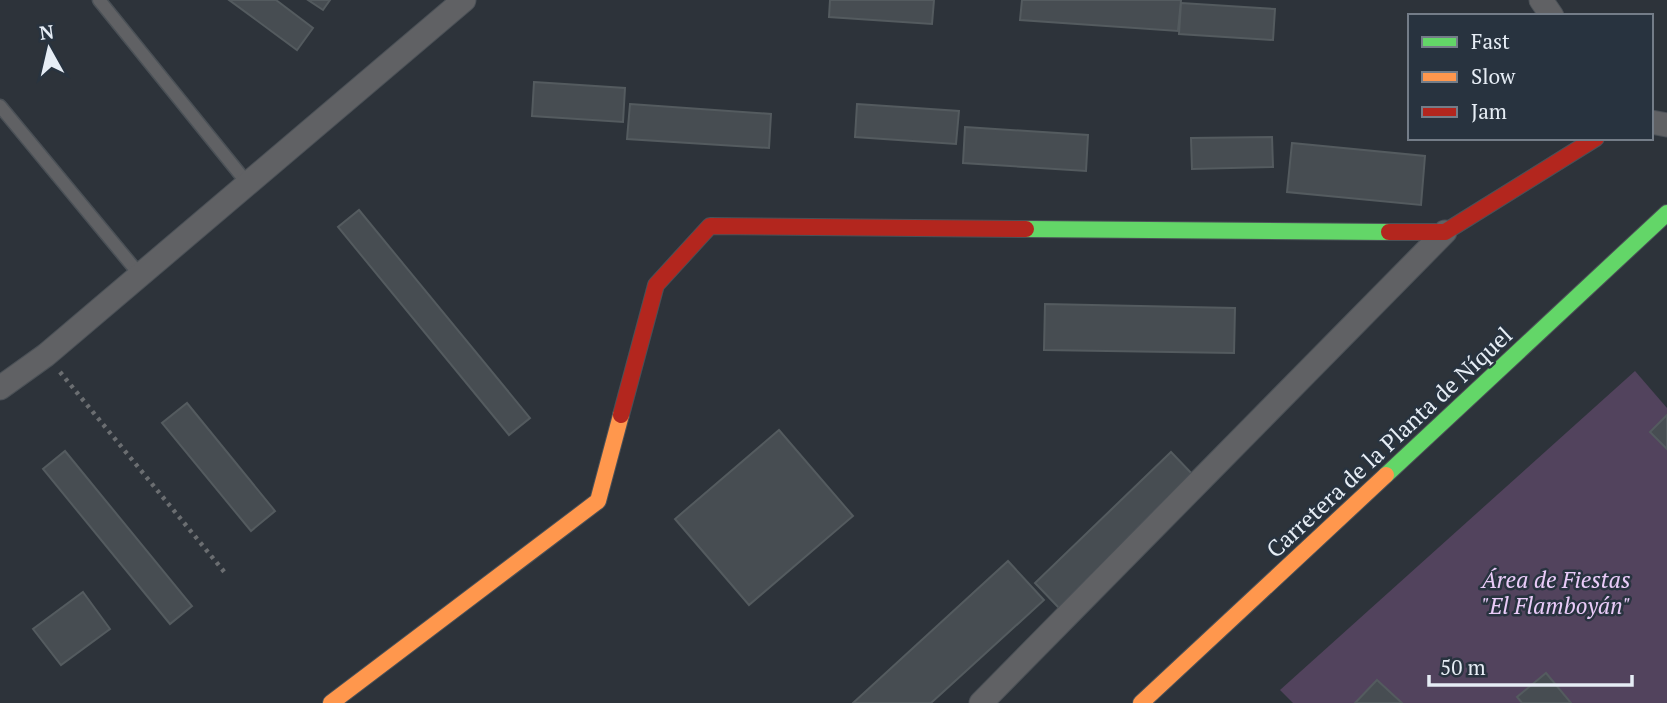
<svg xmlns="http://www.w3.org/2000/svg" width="1667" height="703" font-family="'PT Serif',serif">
  <rect width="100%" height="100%" fill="#2d333a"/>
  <!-- green -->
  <polygon fill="#52435d" points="1635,371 1667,408 1667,703 1293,703 1280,690"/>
  <!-- building -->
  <g fill="#474d52" stroke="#545b5f" stroke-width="2">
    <polygon points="229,0 276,0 313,28 297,50"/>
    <polygon points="308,0 330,0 323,10"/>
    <polygon points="830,0 934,0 932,24 829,17"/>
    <polygon points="1022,0 1181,0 1178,31 1020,20"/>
    <polygon points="1181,3 1275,9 1273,40 1179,34"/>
    <polygon points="534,82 625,88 623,122 532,116"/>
    <polygon points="630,104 771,114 769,148 627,139"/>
    <polygon points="857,104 959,111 956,144 855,137"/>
    <polygon points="965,127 1088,135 1086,171 963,163"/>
    <polygon points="1272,137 1273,167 1192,169 1191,138"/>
    <polygon points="1292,143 1425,156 1421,205 1287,192"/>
    <polygon points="359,210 530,418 509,435 338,227"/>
    <polygon points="1045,304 1235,308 1234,353 1044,350"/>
    <polygon points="187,403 275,511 251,531 162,423"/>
    <polygon points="1667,415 1667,449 1650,432"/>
    <polygon points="779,430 853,516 749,605 675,519"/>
    <polygon points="65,451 192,606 170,624 43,469"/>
    <polygon points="1171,452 1196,478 1060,609 1035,583"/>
    <polygon points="1008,561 1044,600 931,703 853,703"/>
    <polygon points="83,592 110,629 61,665 33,629"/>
    <polygon points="1546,673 1571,703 1522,703 1517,697"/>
    <polygon points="1377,680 1402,703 1355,703"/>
  </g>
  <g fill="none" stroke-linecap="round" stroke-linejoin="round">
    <!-- lane casing -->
    <g stroke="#4b5157" stroke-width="15">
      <g id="lane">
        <polyline points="99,0 248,184"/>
        <polyline points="0,106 140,275"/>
      </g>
    </g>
    <!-- street casing -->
    <g stroke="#4b5157" stroke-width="25">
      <g id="street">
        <polyline points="1541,0 1552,16"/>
        <polyline points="1651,122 1667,125"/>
        <polyline points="0,388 46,355 464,0"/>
        <polyline points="981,703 1445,232"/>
      </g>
    </g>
    <!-- fast casing -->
    <g stroke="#4b5157" stroke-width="18">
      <g id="fast">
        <polyline points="1026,229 1389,232"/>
        <polyline points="1386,475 1667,213"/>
      </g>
    </g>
    <!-- slow casing -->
    <g stroke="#4b5157" stroke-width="18">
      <g id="slow">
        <polyline points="331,703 598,501 621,415"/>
        <polyline points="1141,703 1386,475"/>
      </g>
    </g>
    <!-- jam casing -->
    <g stroke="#4b5157" stroke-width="18">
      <g id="jam">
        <polyline points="1389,232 1445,232 1596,138"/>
        <polyline points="621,415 656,285 710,226 1026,229"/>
      </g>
    </g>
    <!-- path -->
    <polyline stroke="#6b6e71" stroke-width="4.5" stroke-dasharray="3.5 5" stroke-linecap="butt" points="60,372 226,574"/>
    <!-- lane -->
    <use href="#lane" stroke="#606164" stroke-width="12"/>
    <!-- street -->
    <use href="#street" stroke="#606164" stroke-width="23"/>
    <!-- fast -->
    <use href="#fast" stroke="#63d668" stroke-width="16"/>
    <!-- slow -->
    <use href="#slow" stroke="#ff974d" stroke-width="16"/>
    <!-- jam -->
    <use href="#jam" stroke="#b3261e" stroke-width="16"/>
  </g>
  <g text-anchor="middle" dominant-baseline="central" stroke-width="5" stroke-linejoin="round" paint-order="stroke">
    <!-- street labels -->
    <g font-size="23" fill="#e6edf5" stroke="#28333f">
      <text transform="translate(1389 442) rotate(-43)">Carretera de la Planta de Níquel</text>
    </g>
    <!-- park labels -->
    <g font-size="23" font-style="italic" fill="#e9cbf8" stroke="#28333f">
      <text x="1556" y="579">Área de Fiestas<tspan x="1556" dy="26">"El Flamboyán"</tspan></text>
    </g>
  </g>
  <!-- legend -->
  <rect x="1408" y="14" width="245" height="126" fill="#28333f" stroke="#747d88" stroke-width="2"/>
  <rect x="1422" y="37" width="35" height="10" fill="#63d668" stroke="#747d88" stroke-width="2"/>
  <text x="1471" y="49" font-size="21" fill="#e6edf5">Fast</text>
  <rect x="1422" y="72" width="35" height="10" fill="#ff974d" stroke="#747d88" stroke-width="2"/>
  <text x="1471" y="84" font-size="21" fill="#e6edf5">Slow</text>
  <rect x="1422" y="107" width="35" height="10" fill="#b3261e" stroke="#747d88" stroke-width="2"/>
  <text x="1471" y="119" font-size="21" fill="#e6edf5">Jam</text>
  <!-- north arrow -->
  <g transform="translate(49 49) rotate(352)" stroke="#28333f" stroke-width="5" paint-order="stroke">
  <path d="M0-5L12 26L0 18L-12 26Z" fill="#e6edf5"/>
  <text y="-10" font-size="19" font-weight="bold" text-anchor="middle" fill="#e6edf5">N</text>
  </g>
  <!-- scale -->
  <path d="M1429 675v10h203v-10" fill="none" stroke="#e6edf5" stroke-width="3.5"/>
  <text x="1440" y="675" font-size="21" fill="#e6edf5" stroke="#28333f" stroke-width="5" paint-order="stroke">50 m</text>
</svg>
